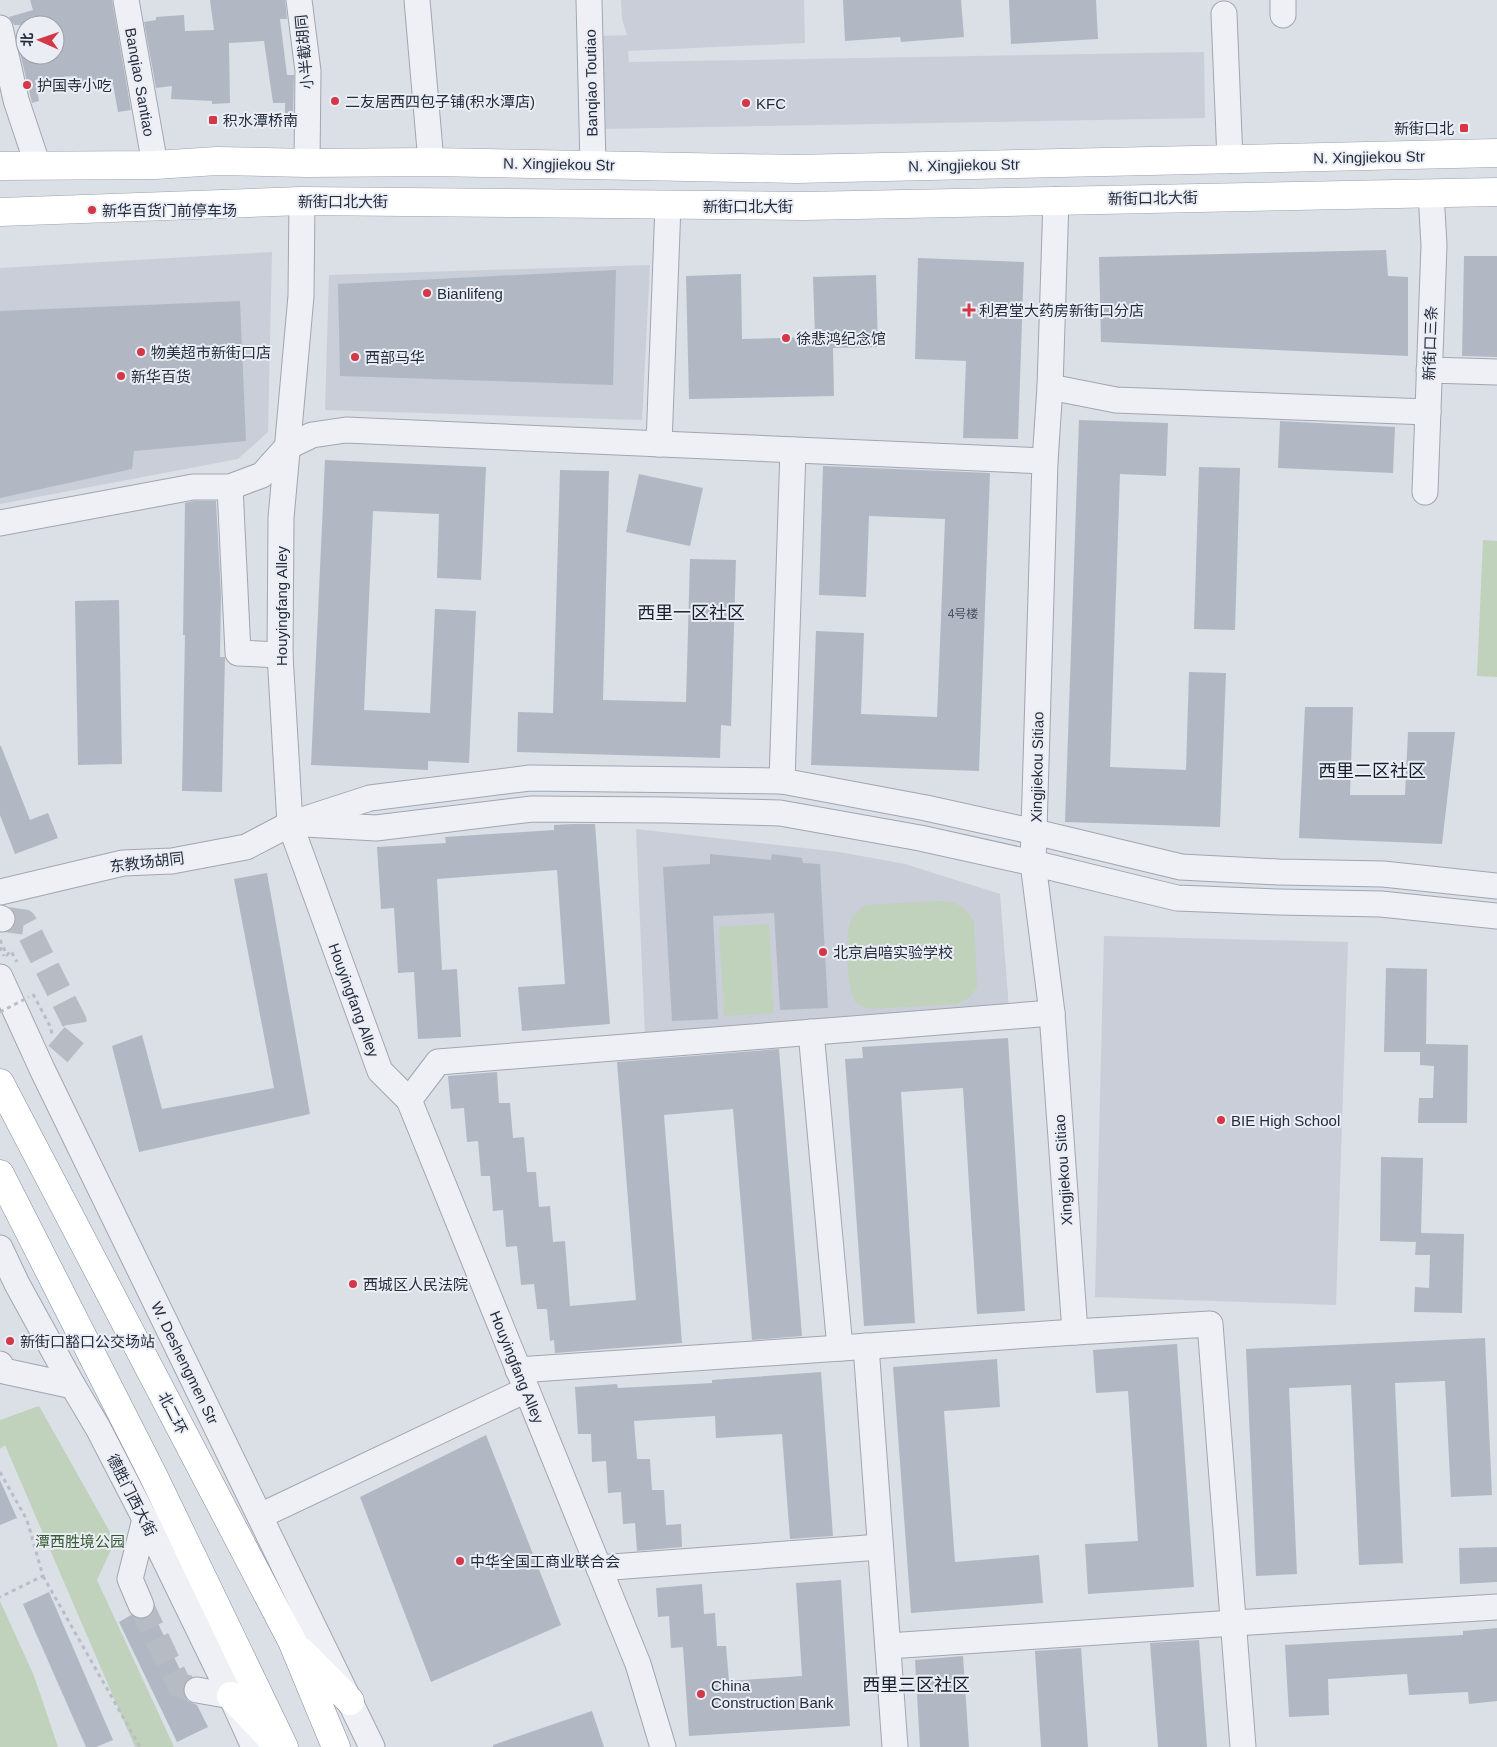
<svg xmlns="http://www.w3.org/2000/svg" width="1497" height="1747" font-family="Arial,'Noto Sans SC',sans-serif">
  <rect width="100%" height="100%" fill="#dbdfe6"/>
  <!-- built -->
  <g fill="#c9ced8">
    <polygon points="621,0 804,0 805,43 628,51 629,62 1204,52 1205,118 600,129 599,36 627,35 622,19"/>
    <polygon points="272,252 268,432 238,459 0,504 0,268"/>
    <polygon points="650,265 642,420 325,410 329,275"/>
    <polygon points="636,829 839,852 905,864 1000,894 1009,1009 645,1036"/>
    <polygon points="1104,936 1348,942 1336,1305 1095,1297"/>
  </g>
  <!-- green -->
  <g fill="#c0d1bc">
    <polygon points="1483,540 1497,541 1497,677 1477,676"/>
    <path d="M940,901L955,903L966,910L974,922L977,987L969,998L957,1004L870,1009C865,1007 860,1006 856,1002C846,991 844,931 852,918C856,912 860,909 866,905Z"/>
    <polygon points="769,924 774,1013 724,1016 719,927"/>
    <polygon points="39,1406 115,1541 97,1580 174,1747 135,1747 5,1445 0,1449 0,1420"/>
    <polygon points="0,1601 34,1676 58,1747 0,1747"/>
  </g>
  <!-- building -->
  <g fill="#b2b8c3">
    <polygon points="30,0 112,0 131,110 118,112 113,84 74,90 72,76 35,80 39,101 32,103 20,53 25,52 25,55 55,55 55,25 14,25 9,17 33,10"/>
    <polygon points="210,0 285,0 287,19 280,19 287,75 294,75 293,118 285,118 285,103 273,103 264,41 229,43 230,103 212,104 212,101 171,99 172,86 156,88 144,22 156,20 156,17 184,15 185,31 214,30"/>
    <polygon points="843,0 961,0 964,37 901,42 900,37 845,41"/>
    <polygon points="1009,0 1096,0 1098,39 1011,44"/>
    <polygon points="1386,250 1388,276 1408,277 1408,356 1101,342 1099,257"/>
    <polygon points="1464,256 1497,256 1497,357 1462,356"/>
    <polygon points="918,258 1024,262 1018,439 963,438 966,361 915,359"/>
    <polygon points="616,270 613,385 340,376 338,284"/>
    <polygon points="741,274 742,339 815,337 813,277 876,275 878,347 833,348 834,396 689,399 686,276"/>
    <polygon points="240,301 246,441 134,451 132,469 0,498 0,311"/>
    <polygon points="1079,420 1168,423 1166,476 1120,474 1110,767 1186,770 1189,672 1226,673 1220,827 1065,822"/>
    <polygon points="1280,421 1395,427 1393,473 1278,468"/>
    <polygon points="325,460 486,467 481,580 437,578 439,514 373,511 364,710 430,713 435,609 476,611 469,763 428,761 428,770 311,765"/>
    <polygon points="823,466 990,473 979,771 811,765 816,631 864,633 861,714 937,717 945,519 869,516 866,597 819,595"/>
    <polygon points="1199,467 1240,468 1235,630 1194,629"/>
    <polygon points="560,470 609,471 603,700 686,702 690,559 736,560 731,726 721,725 720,758 517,752 518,712 553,713"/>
    <polygon points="639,474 703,488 690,546 626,532"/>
    <polygon points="194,501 216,501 221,595 220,657 225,657 222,792 182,791 185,635 183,635 185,503"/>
    <polygon points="119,600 122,764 78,765 75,601"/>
    <polygon points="1305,707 1353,707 1350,795 1405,795 1408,732 1455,732 1442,844 1299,838"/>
    <polygon points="0,746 1,746 30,820 48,813 58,838 15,854 0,815"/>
    <polygon points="572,824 595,824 610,1024 522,1031 518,987 565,984 557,870 437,879 442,970 457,969 461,1037 418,1039 414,972 398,973 394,908 381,909 377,847 446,843 445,837 554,830 554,825"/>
    <polygon points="710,854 771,860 772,854 802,858 803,863 820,864 828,1008 780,1010 774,913 713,916 718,1019 672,1021 663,867 710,864"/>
    <polygon points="267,873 310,1114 139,1152 112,1046 142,1035 162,1109 274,1088 234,879"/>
    <polygon points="1386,968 1427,969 1426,1044 1468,1045 1467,1123 1418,1123 1419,1098 1433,1098 1434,1066 1420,1065 1420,1052 1384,1052"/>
    <polygon points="1008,1038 1025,1311 977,1314 963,1088 901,1092 915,1323 864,1326 845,1059 863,1058 862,1047"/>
    <polygon points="779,1049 802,1336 752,1340 733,1109 664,1115 682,1343 555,1353 554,1340 550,1341 547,1309 537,1309 534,1284 521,1285 517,1246 506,1247 503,1210 493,1211 490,1176 481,1176 478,1141 467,1142 464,1108 451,1109 448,1076 497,1072 499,1103 510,1103 513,1138 524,1137 527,1172 536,1172 539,1207 550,1206 553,1242 565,1241 570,1306 636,1300 617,1062"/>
    <polygon points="1381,1157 1423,1158 1421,1233 1464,1234 1462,1313 1414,1312 1415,1287 1429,1288 1430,1255 1415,1255 1416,1242 1380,1241"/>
    <polygon points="1485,1338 1492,1495 1451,1497 1445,1381 1395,1383 1403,1563 1359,1565 1351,1385 1289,1388 1297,1574 1256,1576 1246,1349"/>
    <polygon points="1177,1344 1194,1587 1088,1594 1085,1544 1138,1541 1128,1391 1096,1393 1093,1350"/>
    <polygon points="997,1359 1000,1407 944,1411 955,1562 1039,1555 1043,1603 911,1613 893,1367"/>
    <polygon points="821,1372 833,1536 790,1539 782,1434 716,1438 715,1416 634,1421 637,1459 650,1459 652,1490 664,1490 666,1525 681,1524 682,1547 637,1551 635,1523 623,1524 621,1492 608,1493 606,1461 592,1462 591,1434 578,1434 575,1387 617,1384 618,1388 712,1383 712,1380"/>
    <polygon points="486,1435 561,1625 431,1682 360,1497"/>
    <polygon points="0,1480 17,1518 0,1525"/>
    <polygon points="1497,1547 1497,1582 1460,1584 1459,1548"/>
    <polygon points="841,1580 850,1726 689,1736 683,1647 671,1648 669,1616 658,1617 656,1588 702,1584 704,1614 715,1613 717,1646 726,1646 729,1681 802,1676 796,1583"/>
    <polygon points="49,1592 113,1740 96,1747 86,1747 23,1604"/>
    <polygon points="153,1613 186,1682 183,1688 184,1695 188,1701 197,1705 208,1727 177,1742 119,1622 131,1615 139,1619 146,1618"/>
    <polygon points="1497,1628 1497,1701 1469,1704 1468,1692 1409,1695 1407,1674 1328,1679 1329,1715 1289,1717 1285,1645 1463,1635 1463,1631"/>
    <polygon points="1199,1640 1207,1747 1158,1747 1150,1643"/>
    <polygon points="1081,1648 1088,1747 1041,1747 1035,1651"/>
    <polygon points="963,1656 969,1747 920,1747 915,1660"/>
    <polygon points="592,1711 604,1747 493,1747 493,1745"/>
  </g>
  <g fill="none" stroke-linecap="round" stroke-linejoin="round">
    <!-- minor-tunnel -->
    <g stroke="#b7bbc4" stroke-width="25" stroke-dasharray="25 12" stroke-linecap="butt">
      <polyline points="2,919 24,922 74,1021 76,1033 58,1054"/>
      <polyline points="141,1605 179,1685 197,1690"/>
    </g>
    <!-- minor casing -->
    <g stroke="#a1a6b0" stroke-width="27">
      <g id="minor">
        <polyline points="126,0 155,165"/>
        <polyline points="299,0 308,71 307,163"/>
        <polyline points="417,0 431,162"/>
        <polyline points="589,0 593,165"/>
        <polyline points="1283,0 1283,15"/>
        <polyline points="1224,14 1230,160"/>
        <polyline points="0,28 16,100 38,166"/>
        <polyline points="1056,200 1050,387 1045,461 1033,863 1052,1013 1075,1332"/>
        <polyline points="302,201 301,296 281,518 280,655 290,824 380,1071 409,1100 638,1664 663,1747"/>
        <polyline points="1429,370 1497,372"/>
        <polyline points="1050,387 1116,400 1428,412"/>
        <polyline points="659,444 668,205"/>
        <polyline points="230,487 238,653 280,655"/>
        <polyline points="1425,492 1434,245 1431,193"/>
        <polyline points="0,523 193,487 230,487 262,475 287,447 312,435 346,430 1045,461"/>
        <polyline points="782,781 793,450"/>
        <polyline points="305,824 376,828 532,809 667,810 780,813 920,838 1033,863 1177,898 1278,902 1381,904 1497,916"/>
        <polyline points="0,892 123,863 172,861 246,847 290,824 370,798 530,778 782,781 926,808 1035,832 1181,867 1279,872 1383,874 1497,886"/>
        <polyline points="0,918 2,919"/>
        <polyline points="0,977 42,1069 372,1747"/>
        <polyline points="811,1032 840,1348"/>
        <polyline points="409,1100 438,1062 1052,1013"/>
        <polyline points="0,1248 17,1284 73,1386 98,1428 145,1519 231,1696 254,1747"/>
        <polyline points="866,1346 895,1747"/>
        <polyline points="0,1364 4,1371 73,1386"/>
        <polyline points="518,1370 1075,1332 1210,1324 1243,1747"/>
        <polyline points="260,1516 526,1390"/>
        <polyline points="599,1568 880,1547"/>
        <polyline points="141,1605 130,1579 145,1519"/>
        <polyline points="888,1646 1234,1623 1497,1607"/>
        <polyline points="197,1690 231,1696"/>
      </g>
    </g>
    <!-- major casing -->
    <g stroke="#9aa3b2" stroke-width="29">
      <g id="major">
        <polyline points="0,166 155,165 217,161 307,163 431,162 796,169 1497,153"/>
        <polyline points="0,212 302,201 804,206 1497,192"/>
      </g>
    </g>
    <!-- highway casing -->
    <g stroke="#828c9d" stroke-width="29">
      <g id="highway">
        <polyline points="0,1083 292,1641 336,1747"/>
        <polyline points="0,1174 153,1475 284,1747"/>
        <polyline points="302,1652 350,1701"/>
        <polyline points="231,1696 270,1737"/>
      </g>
    </g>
    <!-- path -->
    <g stroke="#babdc5" stroke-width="3" stroke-dasharray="4 4" stroke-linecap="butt">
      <polyline points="0,940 7,955 11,951 17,962"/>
      <polyline points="0,947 4,956"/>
      <polyline points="33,994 51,1028 52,1036"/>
      <polyline points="0,1472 27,1520 43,1576 0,1597"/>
      <polyline points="43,1576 140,1747"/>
    </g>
    <!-- minor -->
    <use href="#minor" stroke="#eef0f5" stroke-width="25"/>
    <!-- major -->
    <use href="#major" stroke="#fff" stroke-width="28"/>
    <!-- highway -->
    <use href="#highway" stroke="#fff" stroke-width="28"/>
    <!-- path-bridge -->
    <polyline stroke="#babdc5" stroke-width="3" stroke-dasharray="4 4" stroke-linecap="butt" points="0,1012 29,997"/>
  </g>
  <!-- markers -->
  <g fill="#d33849" stroke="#eaeef4" stroke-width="2">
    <circle cx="27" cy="85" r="5"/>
    <circle cx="335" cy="101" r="5"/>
    <circle cx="746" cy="103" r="5"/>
    <rect x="208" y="115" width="10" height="10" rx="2.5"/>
    <rect x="1459" y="123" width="10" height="10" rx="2.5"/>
    <circle cx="92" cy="210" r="5"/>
    <circle cx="427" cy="293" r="5"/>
    <path d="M966.5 302.5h5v5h5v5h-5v5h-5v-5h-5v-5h5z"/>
    <circle cx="786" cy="338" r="5"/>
    <circle cx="141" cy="352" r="5"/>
    <circle cx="355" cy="357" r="5"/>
    <circle cx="121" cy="376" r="5"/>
    <circle cx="823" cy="952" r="5"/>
    <circle cx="1221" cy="1120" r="5"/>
    <circle cx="353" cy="1284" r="5"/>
    <circle cx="10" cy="1341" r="5"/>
    <circle cx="460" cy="1561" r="5"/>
    <circle cx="701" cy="1694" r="5"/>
  </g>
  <g text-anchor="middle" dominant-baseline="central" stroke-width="4" stroke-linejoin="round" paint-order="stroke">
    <!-- number labels -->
    <g font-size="12" fill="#484f5e">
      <text x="963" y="614">4号楼</text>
    </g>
    <!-- street labels -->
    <g font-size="15" fill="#252c3d" stroke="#eaeef4">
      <text transform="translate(304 52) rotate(-95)">小半截胡同</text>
      <text transform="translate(140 82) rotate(80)">Banqiao Santiao</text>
      <text transform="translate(591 83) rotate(-91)">Banqiao Toutiao</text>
      <text transform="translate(1369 157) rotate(-1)">N. Xingjiekou Str</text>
      <text transform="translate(559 164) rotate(1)">N. Xingjiekou Str</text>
      <text transform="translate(964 165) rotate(-1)">N. Xingjiekou Str</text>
      <text transform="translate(1153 198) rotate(-1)">新街口北大街</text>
      <text x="343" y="201">新街口北大街</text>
      <text x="748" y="206">新街口北大街</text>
      <text transform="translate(1430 343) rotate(-88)">新街口三条</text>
      <text transform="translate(281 606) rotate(-90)">Houyingfang Alley</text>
      <text transform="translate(1037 767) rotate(-89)">Xingjiekou Sitiao</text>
      <text transform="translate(147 862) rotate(-7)">东教场胡同</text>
      <text transform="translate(354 1000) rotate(70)">Houyingfang Alley</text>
      <text transform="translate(1063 1170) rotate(-94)">Xingjiekou Sitiao</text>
      <text transform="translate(185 1363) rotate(64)">W. Deshengmen Str</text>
      <text transform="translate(517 1367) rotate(68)">Houyingfang Alley</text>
      <text transform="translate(173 1413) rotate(63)">北二环</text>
      <text transform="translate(132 1495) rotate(63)">德胜门西大街</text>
    </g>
    <!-- poi labels -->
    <g font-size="15" fill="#252c3d" stroke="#eaeef4" text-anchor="start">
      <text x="37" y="85">护国寺小吃</text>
      <text x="345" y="101">二友居西四包子铺(积水潭店)</text>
      <text x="756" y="103">KFC</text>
      <text x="223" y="120">积水潭桥南</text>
      <text x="1454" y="128" text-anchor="end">新街口北</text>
      <text x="102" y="210">新华百货门前停车场</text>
      <text x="437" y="293">Bianlifeng</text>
      <text x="979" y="310">利君堂大药房新街口分店</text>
      <text x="796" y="338">徐悲鸿纪念馆</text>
      <text x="151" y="352">物美超市新街口店</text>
      <text x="365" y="357">西部马华</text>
      <text x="131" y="376">新华百货</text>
      <text x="833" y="952">北京启喑实验学校</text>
      <text x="1231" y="1120">BIE High School</text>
      <text x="363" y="1284">西城区人民法院</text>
      <text x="20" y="1341">新街口豁口公交场站</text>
      <text x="470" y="1561">中华全国工商业联合会</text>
      <text x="711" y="1685">China<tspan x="711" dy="17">Construction Bank</tspan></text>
    </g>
    <!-- park labels -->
    <g font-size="15" fill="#375931" stroke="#eaeef4">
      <text x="80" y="1541">潭西胜境公园</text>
    </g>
    <!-- quarter labels -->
    <g font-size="18" fill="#171e2d" stroke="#eaeef4">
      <text x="691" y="613">西里一区社区</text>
      <text x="1372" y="771">西里二区社区</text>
      <text x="916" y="1685">西里三区社区</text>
    </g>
  </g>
  <!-- north arrow -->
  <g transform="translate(40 40) rotate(272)"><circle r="24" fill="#eaeef4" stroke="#9ba0ab"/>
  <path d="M0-4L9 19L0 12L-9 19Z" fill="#d33849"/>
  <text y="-8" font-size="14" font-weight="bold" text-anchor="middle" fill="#252c3d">北</text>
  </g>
</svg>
